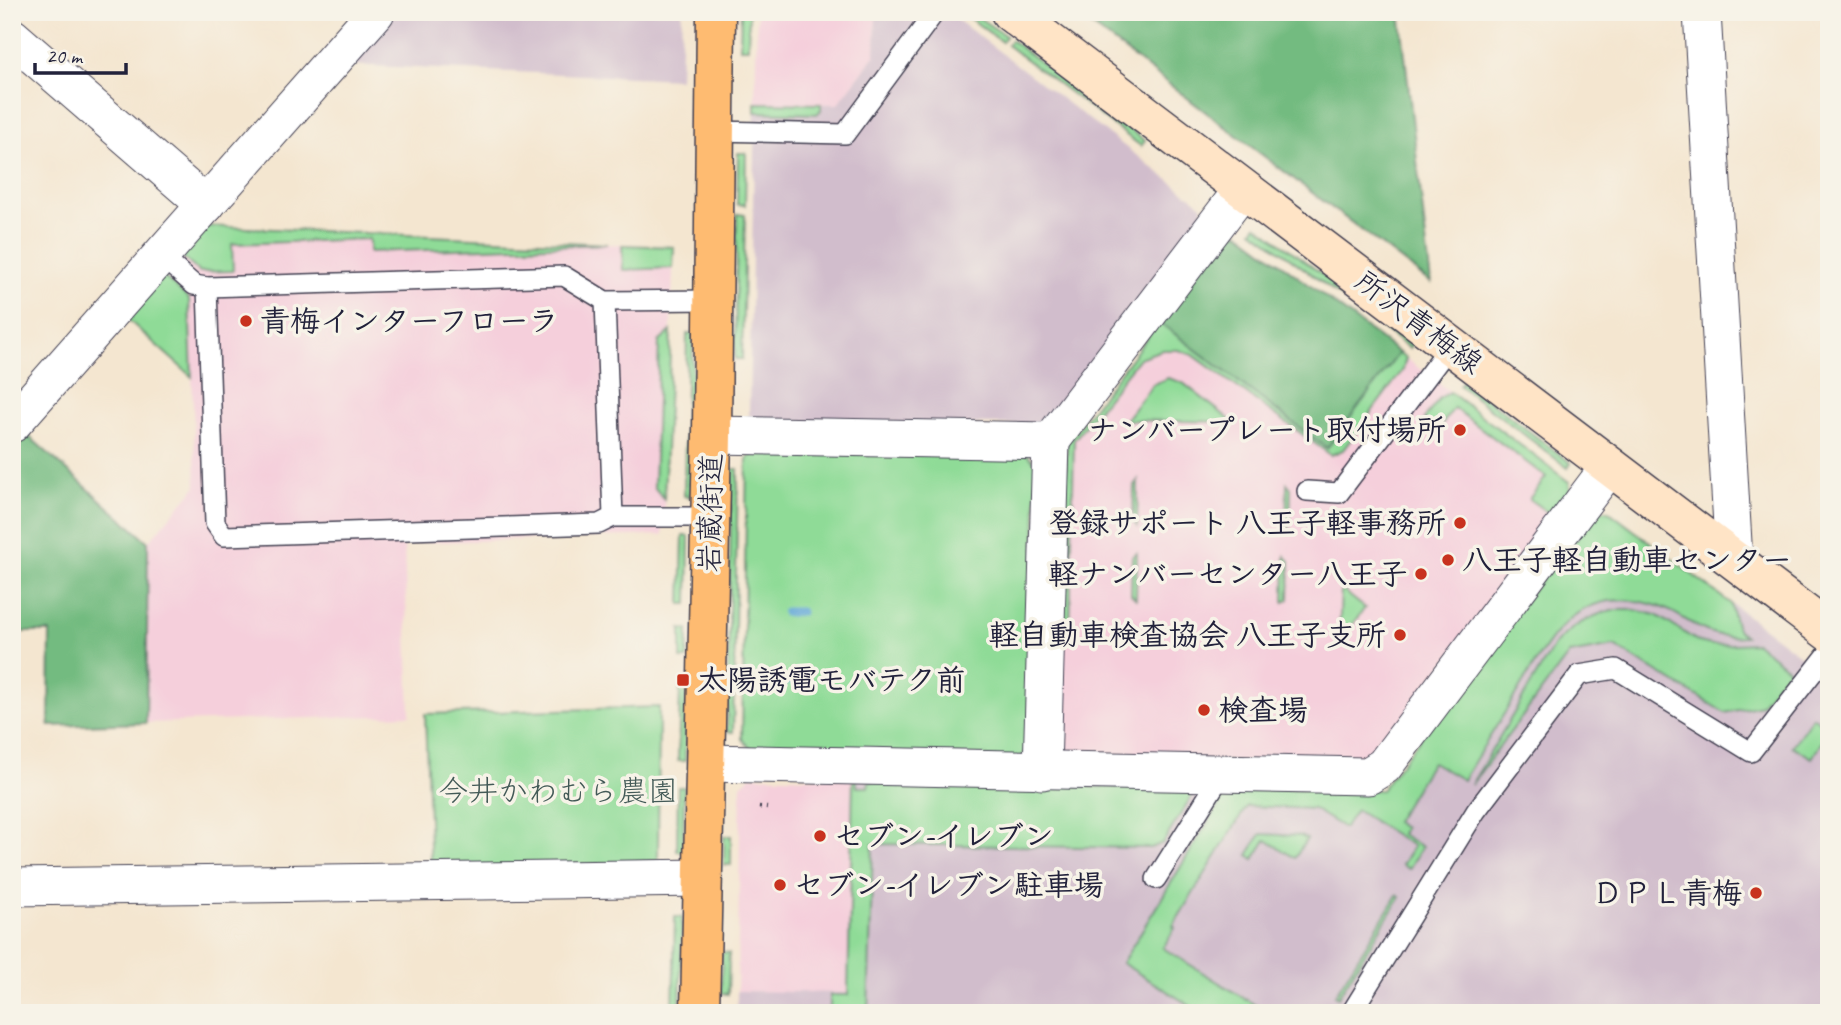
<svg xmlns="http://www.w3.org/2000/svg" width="1841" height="1025" font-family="Caveat,'Klee One',sans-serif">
  <rect width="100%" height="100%" fill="#f7f3e8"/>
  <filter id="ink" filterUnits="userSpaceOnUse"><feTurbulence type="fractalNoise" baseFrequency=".0143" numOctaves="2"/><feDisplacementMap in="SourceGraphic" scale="14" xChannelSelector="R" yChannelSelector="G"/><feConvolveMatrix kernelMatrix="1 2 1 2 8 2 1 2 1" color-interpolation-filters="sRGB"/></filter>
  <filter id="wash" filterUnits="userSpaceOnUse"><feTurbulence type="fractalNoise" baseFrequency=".00686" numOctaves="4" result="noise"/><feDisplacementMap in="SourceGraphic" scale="28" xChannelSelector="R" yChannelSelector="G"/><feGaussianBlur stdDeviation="1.57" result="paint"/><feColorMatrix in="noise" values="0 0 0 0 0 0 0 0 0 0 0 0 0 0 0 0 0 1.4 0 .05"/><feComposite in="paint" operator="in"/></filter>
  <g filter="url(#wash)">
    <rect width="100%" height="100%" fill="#f4e6d0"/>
    <!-- built -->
    <g fill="#f5cfdb">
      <polygon points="757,12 876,12 875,55 838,104 755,103"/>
      <polygon points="205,226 674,247 663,535 404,543 410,715 146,723 148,542 196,487 192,377 125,317"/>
      <polygon points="1159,322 1327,448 1399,353 1569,482 1571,495 1374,757 1361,764 1067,757 1057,748 1063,456"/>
      <polygon points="751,776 852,779 847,994 737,991 741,785"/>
    </g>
    <!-- industrial -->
    <g fill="#d1bdcc">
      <polygon points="394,12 682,12 680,79 347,65"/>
      <polygon points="876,12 947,12 1202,205 1204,218 1048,424 759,424 749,414 755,103 838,104 875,55"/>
      <polygon points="1607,510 1829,677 1829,1013 737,1013 737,991 847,993 852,779 1381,790 1593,511"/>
    </g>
    <!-- green -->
    <g fill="#8fdb97" stroke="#587e69" stroke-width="2">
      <polygon points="741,12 749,12 748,48 740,48"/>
      <polygon points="970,12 1006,36 1002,42 967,16"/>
      <polygon points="1011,40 1145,141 1141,146 1007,45"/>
      <polygon points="755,103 821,104 821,110 817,114 755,112"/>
      <polygon points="738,153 746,153 745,205 737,204"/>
      <polygon points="737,214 745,215 742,359 735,359"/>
      <polygon points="1257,225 1413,343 1409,348 1253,230"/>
      <polygon points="205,226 607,244 369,252 369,239 232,244 233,271 199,272 181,256"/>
      <polygon points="622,245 674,247 673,268 623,270"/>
      <polygon points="162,275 189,299 192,377 126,318"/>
      <polygon points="1159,322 1327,448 1399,353 1406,358 1403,370 1343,450 1331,455 1193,355 1178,350 1162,350 1139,358 1074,440 1070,638 1059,637 1067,442"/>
      <polygon points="671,331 664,499 654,487 659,342"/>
      <polygon points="687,334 693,334 690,497 684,496"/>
      <polygon points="1168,378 1183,383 1233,422 1125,420 1153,384"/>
      <polygon points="1463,381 1571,463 1568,468 1459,385"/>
      <polygon points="1450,392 1569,482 1571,495 1551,515 1529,499 1546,477 1454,408 1438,430 1424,419 1440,398"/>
      <polygon points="759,448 1027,454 1037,464 1031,747 1020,758 753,751 742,739 747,459"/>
      <polygon points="732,469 738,469 733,732 727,732"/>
      <polygon points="1138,480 1137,526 1133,521 1134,485"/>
      <polygon points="1287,483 1291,488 1290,526 1286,529"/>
      <path d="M1607,510L1730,603L1737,629L1745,636C1697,640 1690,614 1651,604C1575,585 1550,638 1517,693C1499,722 1481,751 1463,780L1432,762L1395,822L1404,828L1401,834L1422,847L1409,869L1402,865L1413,846L1356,810L1344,828L1313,809L1247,806L1173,926L1175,928L1163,948L1268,1013H1202L1122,963L1229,788L1381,790L1593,511Z"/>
      <polygon points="683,536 689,536 688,604 681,604"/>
      <polygon points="1137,553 1136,599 1131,594 1132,556"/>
      <polygon points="1285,556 1290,561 1289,599 1284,602"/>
      <polygon points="1341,589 1365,608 1339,642"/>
      <path d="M1612,610H1635L1656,615L1699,642L1712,645L1756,643L1789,669L1761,705L1725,713L1614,646L1569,654L1471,785L1555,644C1572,626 1588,617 1612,610Z"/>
      <polygon points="681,629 688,630 687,659 681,659"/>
      <polygon points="680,686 686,686 685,761 678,761"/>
      <polygon points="659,707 658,861 431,872 425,714"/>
      <polygon points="1813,717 1829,730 1812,758 1792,746"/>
      <polygon points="853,780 857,780 857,787 868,787 869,781 1196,789 1163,843 1151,848 873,844 868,1013 830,1013 830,995 848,995"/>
      <polygon points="678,787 684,787 683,852 677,851"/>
      <polygon points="1261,834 1301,836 1307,839 1295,858 1266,840 1254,859 1248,855"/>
      <rect x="724" y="836" width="7" height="29"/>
      <polygon points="1397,895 1400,897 1338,997 1335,995"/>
      <polygon points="675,917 682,917 680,1013 673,1013"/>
      <polygon points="722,952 729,953 728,994 721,993"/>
    </g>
    <!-- forest -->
    <g fill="#73bb80" stroke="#4a6e5e" stroke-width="2">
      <polygon points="1074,12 1400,12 1431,283"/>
      <polygon points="1239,232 1399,353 1327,448 1159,322 1226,234"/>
      <polygon points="23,431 148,542 146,723 49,726 50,632 12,632 12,443"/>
    </g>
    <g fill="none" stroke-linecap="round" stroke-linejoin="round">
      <!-- stream -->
      <g stroke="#61a7d7" stroke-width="9">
        <polyline points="786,612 800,612"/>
        <polyline points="778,687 786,680 799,680"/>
      </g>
    </g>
  </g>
  <g filter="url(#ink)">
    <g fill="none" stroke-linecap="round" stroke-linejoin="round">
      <!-- service casing -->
      <g stroke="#423f51" stroke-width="22">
        <g id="service">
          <polyline points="715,131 845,134 935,12"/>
          <polyline points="161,256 194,285 207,287 564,276 605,301 714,300"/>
          <polyline points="207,287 215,523 224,536 599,524 613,517 710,517"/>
          <polyline points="605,301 613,517"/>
          <polyline points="1307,491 1339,493 1450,346"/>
          <polyline points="1156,879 1222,774"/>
          <polyline points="1351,1013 1476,811 1579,675 1616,669 1751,752 1829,652"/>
        </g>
      </g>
      <!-- minor casing -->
      <g stroke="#423f51" stroke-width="39">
        <g id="minor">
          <polyline points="1702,12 1734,560"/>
          <polyline points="12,37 206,205"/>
          <polyline points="12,424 376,12"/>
          <polyline points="712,435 1051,441 1243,189"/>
          <polyline points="706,763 1368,776 1384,766 1610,466"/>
          <polyline points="1042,771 1051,441"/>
          <polyline points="12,887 703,878"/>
        </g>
      </g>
      <!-- secondary casing -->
      <g stroke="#423f51" stroke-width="41">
        <polyline id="secondary" points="1010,12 1829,632"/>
      </g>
      <!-- primary casing -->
      <g stroke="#423f51" stroke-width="41">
        <polyline id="primary" points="700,1013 712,435 716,12"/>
      </g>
      <!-- path -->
      <polyline stroke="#423f51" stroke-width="4.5" stroke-dasharray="2 5" stroke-linecap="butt" points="759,807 767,808"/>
      <!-- service -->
      <use href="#service" stroke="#fff" stroke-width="19"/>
      <!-- minor -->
      <use href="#minor" stroke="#fff" stroke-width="37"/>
      <!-- secondary -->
      <use href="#secondary" stroke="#ffe4c6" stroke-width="38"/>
      <!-- primary -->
      <use href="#primary" stroke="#febb71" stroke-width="38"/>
    </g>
  </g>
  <!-- markers -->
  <g fill="#c8321e" stroke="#f7f3e8" stroke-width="2.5">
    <circle cx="246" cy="321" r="7"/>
    <circle cx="1460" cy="430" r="7"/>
    <circle cx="1460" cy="523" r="7"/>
    <circle cx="1448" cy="560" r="7"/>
    <circle cx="1421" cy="574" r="7"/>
    <circle cx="1400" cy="635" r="7"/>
    <rect x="676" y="673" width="14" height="14" rx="3.5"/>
    <circle cx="1204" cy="710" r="7"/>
    <circle cx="820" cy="836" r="7"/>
    <circle cx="780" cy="885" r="7"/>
    <circle cx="1756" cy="893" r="7"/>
  </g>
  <g text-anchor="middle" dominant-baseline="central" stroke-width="7" stroke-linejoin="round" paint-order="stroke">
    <!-- poi labels -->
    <g font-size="30" font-weight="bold" fill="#22223b" stroke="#f7f3e8" text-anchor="start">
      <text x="260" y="321">青梅インターフローラ</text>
      <text x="1446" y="430" text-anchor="end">ナンバープレート取付場所</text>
      <text x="1446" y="523" text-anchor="end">登録サポート 八王子軽事務所</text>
      <text x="1462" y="560">八王子軽自動車センター</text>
      <text x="1407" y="574" text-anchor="end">軽ナンバーセンター八王子</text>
      <text x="1386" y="635" text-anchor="end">軽自動車検査協会 八王子支所</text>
      <text x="697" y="680">太陽誘電モバテク前</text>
      <text x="1218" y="710">検査場</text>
      <text x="834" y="836">セブン-イレブン</text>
      <text x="794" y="885">セブン-イレブン駐車場</text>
      <text x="1742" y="893" text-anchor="end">ＤＰＬ青梅</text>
    </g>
    <!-- street labels -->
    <g font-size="30" fill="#22223b" stroke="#f7f3e8">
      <text transform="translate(1419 322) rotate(37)">所沢青梅線</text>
      <text transform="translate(710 513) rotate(-89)">岩蔵街道</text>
    </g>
    <!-- park labels -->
    <g font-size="30" fill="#435a57" stroke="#f7f3e8">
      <text x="558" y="791">今井かわむら農園</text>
    </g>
  </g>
  <!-- margin -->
  <rect width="1841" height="1025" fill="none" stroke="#f7f3e8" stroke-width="42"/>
  <!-- scale -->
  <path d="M35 63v10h91v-10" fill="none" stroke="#22223b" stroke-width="3.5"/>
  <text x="46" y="63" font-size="21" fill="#22223b" stroke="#f7f3e8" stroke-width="5" paint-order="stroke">20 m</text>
</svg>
